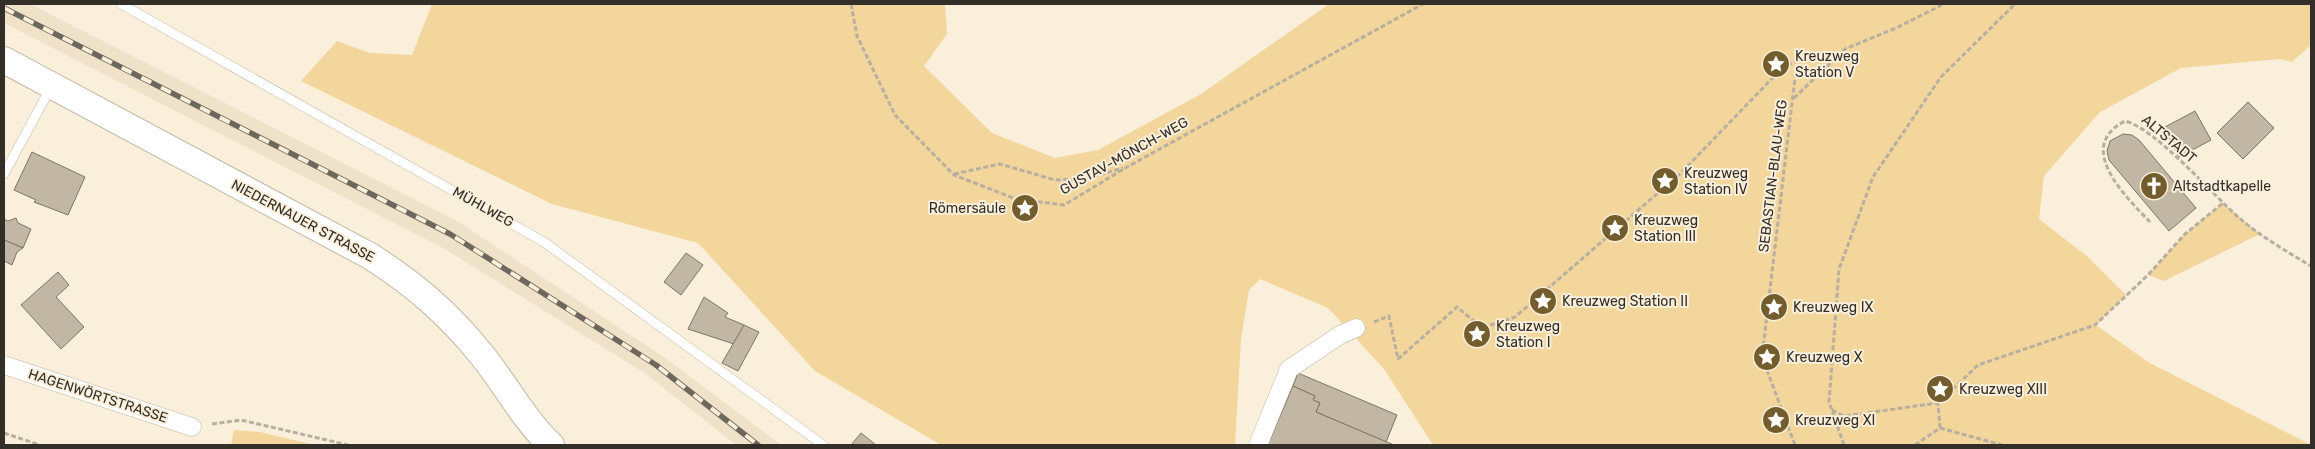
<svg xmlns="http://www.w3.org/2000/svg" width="2315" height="449" font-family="Rubik,sans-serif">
  <rect width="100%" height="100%" fill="#faefdb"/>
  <!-- built -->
  <polygon fill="#f0e2c8" points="4,4 30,4 457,221 665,358 781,445 736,445 646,374 443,248 4,23"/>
  <!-- green -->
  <g fill="#f3d69c">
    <polygon points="432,4 945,4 947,34 924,66 992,133 1055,158 1098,150 1201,94 1329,4 2311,4 2311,45 2292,62 2280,59 2181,68 2100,112 2044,176 2039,219 2088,257 2126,295 2096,325 2148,362 2311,445 1433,445 1384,369 1328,308 1260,279 1249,290 1241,339 1235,445 941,445 815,371 698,243 552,204 301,81 337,41 370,53 412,55"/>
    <polygon points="2223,203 2260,234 2164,281 2148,275 2185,234"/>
    <polygon points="234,430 260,432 315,445 231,445"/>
  </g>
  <!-- building -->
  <g fill="#c1b7a4" stroke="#7e7563">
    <polygon points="2248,102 2274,128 2243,159 2217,133"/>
    <polygon points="2195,111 2211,140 2179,157 2163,128"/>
    <polygon points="2123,134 2132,135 2139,140 2196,208 2169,231 2109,160 2107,151 2110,141"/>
    <polygon points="32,152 85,177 68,215 34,202 36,200 14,190"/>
    <polygon points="16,218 18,223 31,229 23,248 4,240 4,219 8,221"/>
    <polygon points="4,240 23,248 17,252 12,265 4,261"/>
    <polygon points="686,253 703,265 681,295 664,282"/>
    <polygon points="58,272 69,285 56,297 84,327 61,349 21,305"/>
    <polygon points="704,297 728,313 725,317 744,325 734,344 688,329"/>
    <polygon points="744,325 759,332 738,371 722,363"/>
    <polygon points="1298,373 1397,415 1386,442 1316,412 1320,403 1313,400 1315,396 1293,386"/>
    <polygon points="1293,386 1315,396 1313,400 1320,403 1316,412 1394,445 1264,445 1266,439 1270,440"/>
    <polygon points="861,433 876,445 851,445"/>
  </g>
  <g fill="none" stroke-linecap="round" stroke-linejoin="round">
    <!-- lane casing -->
    <g stroke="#c0b7a3" stroke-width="10">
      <g id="lane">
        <polyline points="121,4 544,242 823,445"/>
        <polyline points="4,174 51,87"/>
      </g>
    </g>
    <!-- street casing -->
    <g stroke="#c0b7a3" stroke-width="19">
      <g id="street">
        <polyline points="4,365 192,427"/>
        <polyline points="1258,445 1289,369 1340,335 1356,328"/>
      </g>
    </g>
    <!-- secondary casing -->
    <g stroke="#c0b7a3" stroke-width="28">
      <path id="secondary" d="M4,60L370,256C414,284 448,313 481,354C505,383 523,419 551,445"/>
    </g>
    <!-- path -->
    <g stroke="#b8afa0" stroke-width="3" stroke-dasharray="5 2.5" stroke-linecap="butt">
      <polyline points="851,4 857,36 895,115 954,175 1016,199 1064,205 1127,167 1423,4"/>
      <polyline points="1794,98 1845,49 1896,28 1944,4"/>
      <polyline points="954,174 1000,164 1055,180 1085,179 1123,168"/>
      <path d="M2150,222C2126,197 2074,147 2125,121C2156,129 2211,193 2238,217C2260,236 2286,251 2311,266"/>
      <polyline points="1374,322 1389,316 1398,359 1457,307 1482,328 1515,317 1681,173 1783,67 1797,61 1762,357 1795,445"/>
      <polyline points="1832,410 1844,416 1938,403"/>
      <polyline points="212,424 241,420 348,445"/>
      <polyline points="1940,428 1938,403 1978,365 2095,325 2148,275 2185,234 2223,203"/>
      <polyline points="1940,428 2002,445"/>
      <polyline points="4,433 40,445"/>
      <polyline points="1844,445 1829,402 1839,269 1873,177 1941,77 2015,4"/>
      <polyline points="1915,445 1940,428"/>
    </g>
    <!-- lane -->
    <use href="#lane" stroke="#fff" stroke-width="9"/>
    <!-- street -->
    <use href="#street" stroke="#fff" stroke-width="18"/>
    <!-- secondary -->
    <use href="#secondary" stroke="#fff" stroke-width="26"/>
    <!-- rail casing -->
    <g stroke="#6d675c" stroke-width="5.5">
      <polyline id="rail" points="4,8 450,234 656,365 758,445"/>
    </g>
    <!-- rail -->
    <use href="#rail" stroke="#faefdb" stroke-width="4" stroke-dasharray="11" stroke-linecap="butt"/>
  </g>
  <!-- icons -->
  <defs>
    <g id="sight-disc" transform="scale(1.4375)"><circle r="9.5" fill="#745d2d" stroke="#faefdb"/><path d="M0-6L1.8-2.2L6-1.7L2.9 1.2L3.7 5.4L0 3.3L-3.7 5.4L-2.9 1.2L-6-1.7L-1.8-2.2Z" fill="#fff"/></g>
    <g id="church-disc" transform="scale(1.4375)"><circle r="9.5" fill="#745d2d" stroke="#faefdb"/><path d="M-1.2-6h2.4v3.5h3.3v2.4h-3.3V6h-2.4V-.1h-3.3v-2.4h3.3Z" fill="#fff"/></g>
  </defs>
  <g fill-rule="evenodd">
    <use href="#sight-disc" x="1776" y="64"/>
    <use href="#sight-disc" x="1665" y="181"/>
    <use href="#church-disc" x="2154" y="186"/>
    <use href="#sight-disc" x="1025" y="208"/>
    <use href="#sight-disc" x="1615" y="228"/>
    <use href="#sight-disc" x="1543" y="301"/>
    <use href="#sight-disc" x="1774" y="307"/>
    <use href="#sight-disc" x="1477" y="334"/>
    <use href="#sight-disc" x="1767" y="357"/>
    <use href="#sight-disc" x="1940" y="389"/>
    <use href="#sight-disc" x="1776" y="420"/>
  </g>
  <g text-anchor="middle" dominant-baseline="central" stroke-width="4" stroke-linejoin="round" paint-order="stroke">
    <!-- poi labels -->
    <g font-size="14" fill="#332f28" stroke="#faefdb" text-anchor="start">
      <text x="1795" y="56">Kreuzweg<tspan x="1795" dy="16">Station V</tspan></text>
      <text x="1684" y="173">Kreuzweg<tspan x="1684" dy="16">Station IV</tspan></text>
      <text x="2173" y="186">Altstadtkapelle</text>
      <text x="1006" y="208" text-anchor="end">Römersäule</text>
      <text x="1634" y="220">Kreuzweg<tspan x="1634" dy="16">Station III</tspan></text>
      <text x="1562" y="301">Kreuzweg Station II</text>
      <text x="1793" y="307">Kreuzweg IX</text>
      <text x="1496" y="326">Kreuzweg<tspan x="1496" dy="16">Station I</tspan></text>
      <text x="1786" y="357">Kreuzweg X</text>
      <text x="1959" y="389">Kreuzweg XIII</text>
      <text x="1795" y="420">Kreuzweg XI</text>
    </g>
    <!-- street labels -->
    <g font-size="14" fill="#332f28" stroke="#faefdb">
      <text transform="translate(2169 139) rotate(40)">ALTSTADT</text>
      <text transform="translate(1124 156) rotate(-29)">GUSTAV-MÖNCH-WEG</text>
      <text transform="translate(1773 176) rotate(-83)">SEBASTIAN-BLAU-WEG</text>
      <text transform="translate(483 207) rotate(29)">MÜHLWEG</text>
      <text transform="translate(303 221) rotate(28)">NIEDERNAUER STRASSE</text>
      <text transform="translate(98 396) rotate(18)">HAGENWÖRTSTRASSE</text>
    </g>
  </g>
  <!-- border -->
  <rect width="2315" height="449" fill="none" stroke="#332f28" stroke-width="10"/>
</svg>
